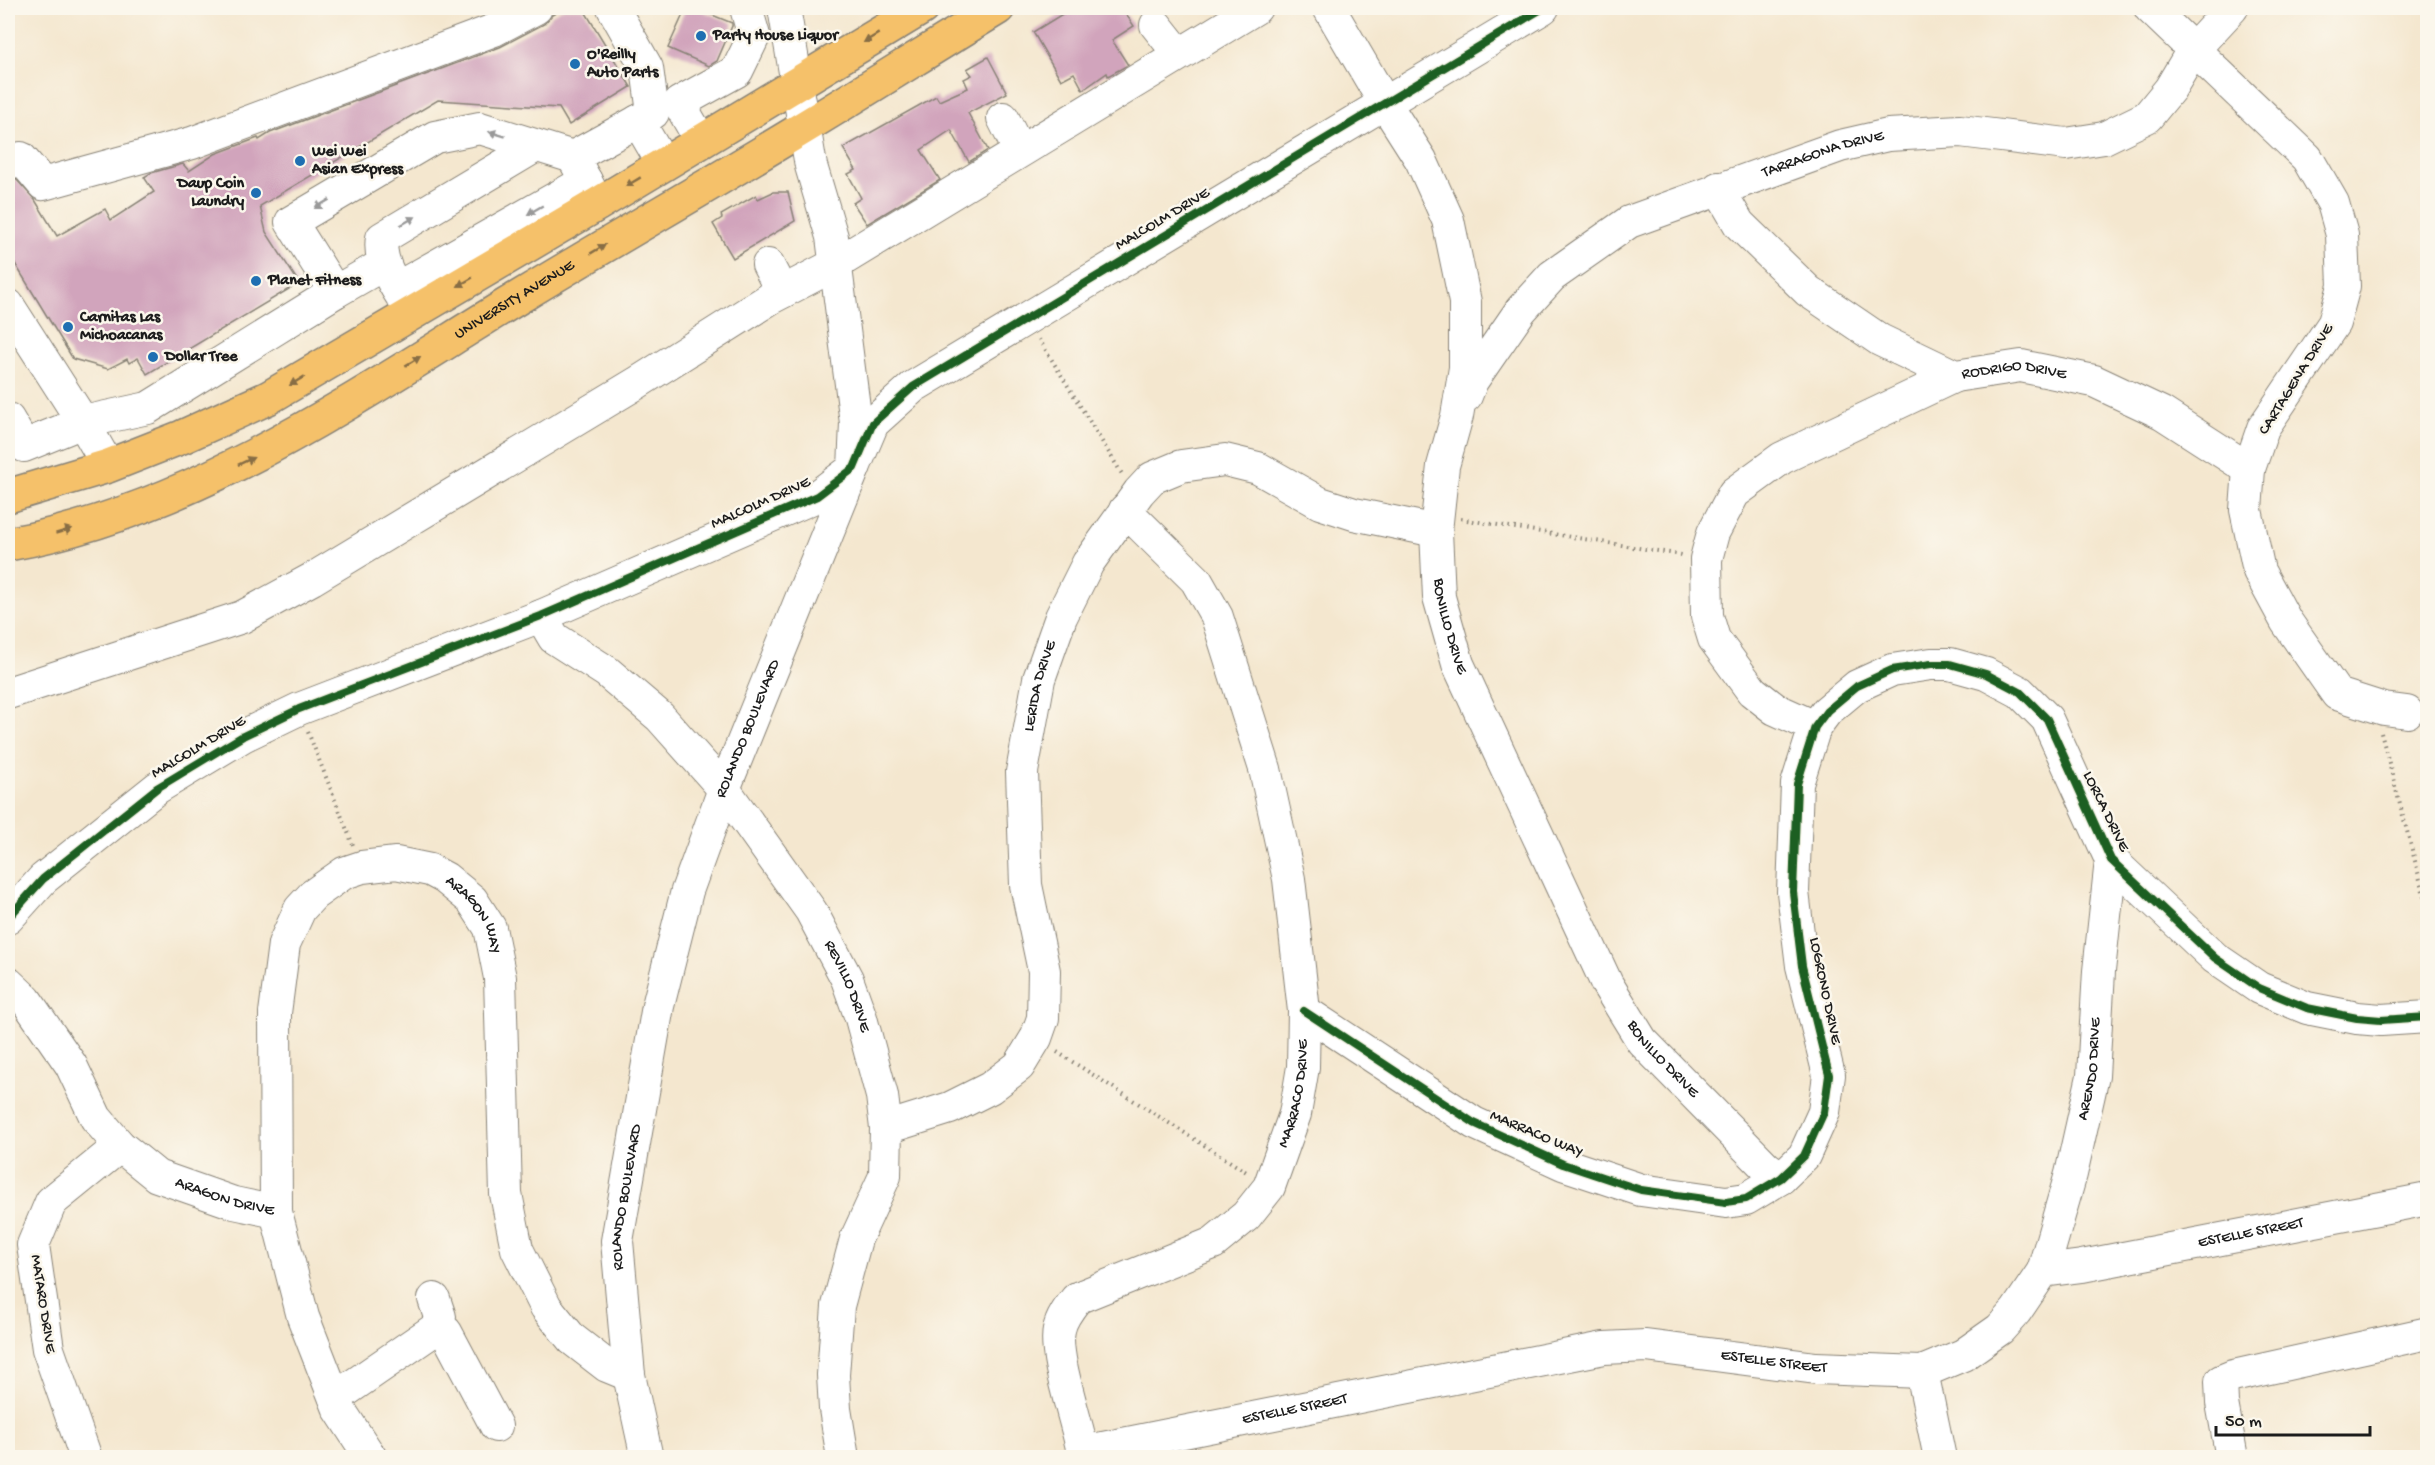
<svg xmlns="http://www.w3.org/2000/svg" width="2435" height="1465" font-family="'Gochi Hand',sans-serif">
  <rect width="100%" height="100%" fill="#fbf7ec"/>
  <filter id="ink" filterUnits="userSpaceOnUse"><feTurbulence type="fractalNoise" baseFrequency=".0167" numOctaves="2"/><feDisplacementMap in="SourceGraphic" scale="12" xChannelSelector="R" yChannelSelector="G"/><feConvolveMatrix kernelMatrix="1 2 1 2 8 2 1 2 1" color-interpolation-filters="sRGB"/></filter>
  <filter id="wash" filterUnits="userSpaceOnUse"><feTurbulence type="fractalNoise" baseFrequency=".008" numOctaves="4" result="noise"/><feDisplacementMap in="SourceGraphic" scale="24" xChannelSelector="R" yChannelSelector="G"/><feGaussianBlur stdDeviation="1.35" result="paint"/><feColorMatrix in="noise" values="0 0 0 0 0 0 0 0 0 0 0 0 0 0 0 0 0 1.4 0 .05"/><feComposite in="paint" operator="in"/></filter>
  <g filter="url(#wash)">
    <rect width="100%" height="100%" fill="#f4e7cf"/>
    <g id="blocks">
      <!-- building -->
      <g fill="#d1a4bc">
        <polygon points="564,8 583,8 631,87 569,125 559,108 438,100 260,206 266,232 299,283 147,374 138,358 129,363 127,359 108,369 73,359 8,252 8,181 16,179 35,200 57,236 105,209 111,220 154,192 144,177 151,173 183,164 189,171 215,154 258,138 259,140 270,133 500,47 544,24 552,15"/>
        <polygon points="686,8 695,8 732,23 732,26 717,61 709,66 668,48"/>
        <polygon points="1072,8 1122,8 1134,26 1112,40 1128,65 1108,76 1107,73 1083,90 1074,73 1061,80 1033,32"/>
        <polygon points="988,57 1007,93 968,113 988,150 969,162 951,130 921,150 940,180 867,224 853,203 861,198 848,174 856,170 843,148 936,96 939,101 968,88 964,79 972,75 967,69"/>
        <polygon points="773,192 788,192 795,221 733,258 713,224 722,218 721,215 756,195 758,199"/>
      </g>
    </g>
  </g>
  <g filter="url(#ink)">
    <use href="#blocks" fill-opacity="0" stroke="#888276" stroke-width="1.5"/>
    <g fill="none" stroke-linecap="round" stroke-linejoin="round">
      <!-- minor casing -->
      <g stroke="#888276" stroke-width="34">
        <g id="minor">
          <path id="s1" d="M1329,8L1384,102L1421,160L1448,220L1465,302V368L1457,416L1443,466L1436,531L1439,597L1458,664L1607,984L1642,1041L1766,1167L1781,1178"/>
          <polyline points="2150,8 2307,158 2333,203 2342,235 2344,286 2334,323 2263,428 2249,469 2246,510 2259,571 2286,621 2337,694 2384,709 2407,712"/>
          <polyline points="1156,25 1179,54"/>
          <polyline points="1003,118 1019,150"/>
          <polyline points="638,121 663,164"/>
          <polyline points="701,141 679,103 737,71 754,36 746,8"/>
          <polyline points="8,163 21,158 43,184 192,143 494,30 536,8"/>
          <path id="s2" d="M1718,188L1739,224L1808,291L1880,340L1955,376L2021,366L2094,381L2162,413L2249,469"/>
          <polyline points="598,204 573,157 653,113 647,68 613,8"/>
          <polyline points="768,265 782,292"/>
          <polyline points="397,288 586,181"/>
          <polyline points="335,292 291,222 435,137 480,128 573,157"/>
          <polyline points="8,305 83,422 24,446 8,419"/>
          <path d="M412,313C400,292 377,264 382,238L536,146"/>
          <path id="s3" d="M1466,396L1472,381L1521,310L1552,276L1629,222L1840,146L1888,135L1960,131L2066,144L2104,138L2147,117L2170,89L2193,50L2232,8"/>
          <polyline points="108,466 83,422 148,408 335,292 384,264"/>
          <path id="s4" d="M541,616L554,638L607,672L660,717L724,789L811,911L847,979L861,1018L882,1096L886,1128L885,1176L856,1239L838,1306L833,1375L835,1409L843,1458"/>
          <polyline points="8,693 242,617 312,579 637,383 771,298 834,265 1256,8"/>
          <polyline points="1815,727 1775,709 1752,691 1714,639 1707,616 1706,559 1713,533 1734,493 1782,458 1955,376"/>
          <polyline points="8,918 43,879 157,788 243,736 299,709 541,616 817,496 854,468 873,423 913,387 1543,8"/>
          <path id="s5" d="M8,983L26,1000L71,1065L96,1118L120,1146L157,1176L234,1203L276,1212"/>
          <polyline points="1304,1011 1474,1123 1563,1164 1641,1190 1726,1202 1746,1199 1781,1178 1804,1156 1824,1112 1829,1075 1802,966 1793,892 1797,784 1815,727 1827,711 1857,686 1892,670 1931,664 1950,664 1986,674 2020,692 2047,719 2111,860 2215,958 2259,988 2307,1008 2357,1018 2381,1020 2428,1017"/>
          <path id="s6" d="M886,1128L950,1108L990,1088L1019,1066L1036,1038L1043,1018L1044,971L1026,885L1022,772L1039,679L1061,617L1088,563L1139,492L1152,478L1181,466L1225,460L1258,468L1320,503L1354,514L1436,531"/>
          <path id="s7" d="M2043,1271L2071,1174L2093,1076L2099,971L2111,860"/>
          <polyline points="434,1299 440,1317 438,1327"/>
          <polyline points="1922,1372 1940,1458"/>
          <polyline points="335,1398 438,1327 446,1332 496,1426"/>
          <path id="s8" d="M1083,1452L1604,1348L1646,1346L1816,1368L1922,1372L1963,1355L2000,1329L2016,1311L2043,1271L2082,1266L2428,1199"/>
          <polyline points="86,1458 48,1349 33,1245 51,1202 120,1146"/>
          <path id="s9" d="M371,1458L339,1409L303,1317L276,1212L275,1013L284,944L300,909L313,895L344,873L362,867L396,863L430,870L445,878L472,900L490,928L500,978L506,1194L517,1249L546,1307L572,1339L607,1366L629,1375"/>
          <path id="s10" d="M647,1458L629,1375L617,1241L658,1006L687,891L724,789L854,468L856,423L832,237L811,166L784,8"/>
          <path id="s11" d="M1084,1458C1079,1426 1053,1357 1059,1330C1061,1318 1070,1307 1077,1298L1213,1243L1246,1216L1269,1187L1295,1114L1303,1067L1304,1011L1289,879L1265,769L1217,617L1196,580L1125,510"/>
          <polyline points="2232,1458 2222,1403 2221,1381 2233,1376 2428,1333"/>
        </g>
      </g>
      <!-- major casing -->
      <g stroke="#888276" stroke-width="36">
        <g id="major">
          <polyline points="8,496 108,466 182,437 268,398 598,204 922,8"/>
          <path id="s12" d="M8,544C197,511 360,394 521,296C610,242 701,190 790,136C860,94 929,50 998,8"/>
        </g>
      </g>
      <!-- path -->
      <g stroke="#888276" stroke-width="4" stroke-dasharray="1.5 4.5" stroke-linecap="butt">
        <polyline points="1039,339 1122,474"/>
        <polyline points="1461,519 1682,555"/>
        <polyline points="308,732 353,845"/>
        <polyline points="2381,733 2428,910"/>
        <polyline points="1057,1052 1248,1173"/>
      </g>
      <!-- minor -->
      <use href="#minor" stroke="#fff" stroke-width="32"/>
      <!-- major -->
      <use href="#major" stroke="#f5c16b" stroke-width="33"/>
      <!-- cycleway casing -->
      <g stroke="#fbf7ec" stroke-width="11">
        <g id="cycleway">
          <polyline points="8,918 43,879 157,788 243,736 299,709 541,616 817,496 854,468 873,423 913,387 1543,8"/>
          <polyline points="1304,1011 1474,1123 1563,1164 1641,1190 1726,1202 1746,1199 1781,1178 1804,1156 1824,1112 1829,1075 1802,966 1793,892 1797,784 1815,727 1827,711 1857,686 1892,670 1931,664 1950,664 1986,674 2020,692 2047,719 2111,860 2215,958 2259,988 2307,1008 2357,1018 2381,1020 2428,1017"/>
        </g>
      </g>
      <!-- cycleway -->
      <use href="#cycleway" stroke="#1b5e20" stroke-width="8"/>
    </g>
    <!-- one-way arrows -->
    <defs><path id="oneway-solid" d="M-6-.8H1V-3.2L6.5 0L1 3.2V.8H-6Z" transform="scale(1.5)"/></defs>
    <g fill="#886e44">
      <use href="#oneway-solid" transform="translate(871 38) rotate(149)"/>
      <use href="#oneway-solid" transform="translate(633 182) rotate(149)"/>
      <use href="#oneway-solid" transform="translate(598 249) rotate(-31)"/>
      <use href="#oneway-solid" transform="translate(465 282) rotate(150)"/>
      <use href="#oneway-solid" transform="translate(413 361) rotate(-31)"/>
      <use href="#oneway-solid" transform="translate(297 381) rotate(149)"/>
      <use href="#oneway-solid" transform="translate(246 461) rotate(-25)"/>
      <use href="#oneway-solid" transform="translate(64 531) rotate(-17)"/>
    </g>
    <g fill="#999">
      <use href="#oneway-solid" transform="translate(497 134) rotate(-163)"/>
      <use href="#oneway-solid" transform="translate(322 204) rotate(149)"/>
      <use href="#oneway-solid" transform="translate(535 210) rotate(150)"/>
      <use href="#oneway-solid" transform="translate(408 221) rotate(-30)"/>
    </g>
  </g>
  <!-- markers -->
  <g fill="#1f6fb2" stroke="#fbf7ec" stroke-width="2">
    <circle cx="701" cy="36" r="6"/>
    <circle cx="575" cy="64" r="6"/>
    <circle cx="300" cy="161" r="6"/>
    <circle cx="256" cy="193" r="6"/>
    <circle cx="256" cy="281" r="6"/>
    <circle cx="68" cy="327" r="6"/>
    <circle cx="153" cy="357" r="6"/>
  </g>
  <g text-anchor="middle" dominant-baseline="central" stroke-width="5" stroke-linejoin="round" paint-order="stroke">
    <!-- poi labels -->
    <g font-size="16" font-weight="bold" fill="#1c1c1c" stroke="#fbf7ec" text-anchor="start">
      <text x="713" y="36">Party House Liquor</text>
      <text x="587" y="55">O'Reilly<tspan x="587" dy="18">Auto Parts</tspan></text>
      <text x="312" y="152">Wei Wei<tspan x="312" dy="18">Asian Express</tspan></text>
      <text x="244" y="184" text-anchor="end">Daup Coin<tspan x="244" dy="18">Laundry</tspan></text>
      <text x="268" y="281">Planet Fitness</text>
      <text x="80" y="318">Carnitas Las<tspan x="80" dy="18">Michoacanas</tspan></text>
      <text x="165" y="357">Dollar Tree</text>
    </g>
    <!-- street labels -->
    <g font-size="16" fill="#1c1c1c" stroke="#fbf7ec">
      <text stroke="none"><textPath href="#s3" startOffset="448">TARRAGONA DRIVE</textPath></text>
      <text transform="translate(1163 220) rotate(-31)">MALCOLM DRIVE</text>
      <text stroke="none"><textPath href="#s12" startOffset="566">UNIVERSITY AVENUE</textPath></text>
      <text stroke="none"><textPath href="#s2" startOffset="368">RODRIGO DRIVE</textPath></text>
      <text transform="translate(2297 380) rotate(-58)">CARTAGENA DRIVE</text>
      <text transform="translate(761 504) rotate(-24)">MALCOLM DRIVE</text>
      <text stroke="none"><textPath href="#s1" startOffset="656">BONILLO DRIVE</textPath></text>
      <text stroke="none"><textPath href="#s6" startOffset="538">LERIDA DRIVE</textPath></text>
      <text stroke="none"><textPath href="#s10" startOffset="750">ROLANDO BOULEVARD</textPath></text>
      <text transform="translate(199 748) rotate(-31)">MALCOLM DRIVE</text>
      <text transform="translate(2105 812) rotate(64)">LORCA DRIVE</text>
      <text stroke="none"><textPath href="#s9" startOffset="783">ARAGON WAY</textPath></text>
      <text stroke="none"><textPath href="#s4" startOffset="488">REVILLO DRIVE</textPath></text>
      <text transform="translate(1824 991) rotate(78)">LOGRONO DRIVE</text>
      <text stroke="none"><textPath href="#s1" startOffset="1142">BONILLO DRIVE</textPath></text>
      <text stroke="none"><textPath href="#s7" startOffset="208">ARENDO DRIVE</textPath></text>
      <text stroke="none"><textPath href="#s11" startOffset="492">MARRACO DRIVE</textPath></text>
      <text transform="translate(1536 1135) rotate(23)">MARRACO WAY</text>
      <text stroke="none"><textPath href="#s10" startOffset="264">ROLANDO BOULEVARD</textPath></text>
      <text stroke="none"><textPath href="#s5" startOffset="318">ARAGON DRIVE</textPath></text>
      <text stroke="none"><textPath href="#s8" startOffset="1224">ESTELLE STREET</textPath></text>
      <text transform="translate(42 1304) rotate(81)">MATARO DRIVE</text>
      <text stroke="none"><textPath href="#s8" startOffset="702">ESTELLE STREET</textPath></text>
      <text stroke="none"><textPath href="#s8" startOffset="216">ESTELLE STREET</textPath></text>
    </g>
  </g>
  <!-- margin -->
  <rect width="2435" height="1465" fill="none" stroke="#fbf7ec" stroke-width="30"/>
  <!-- scale -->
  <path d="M2216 1426v9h154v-9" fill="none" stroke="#1c1c1c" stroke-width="3"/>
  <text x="2225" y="1426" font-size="18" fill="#1c1c1c" stroke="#fbf7ec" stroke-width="4.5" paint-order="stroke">50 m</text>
</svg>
